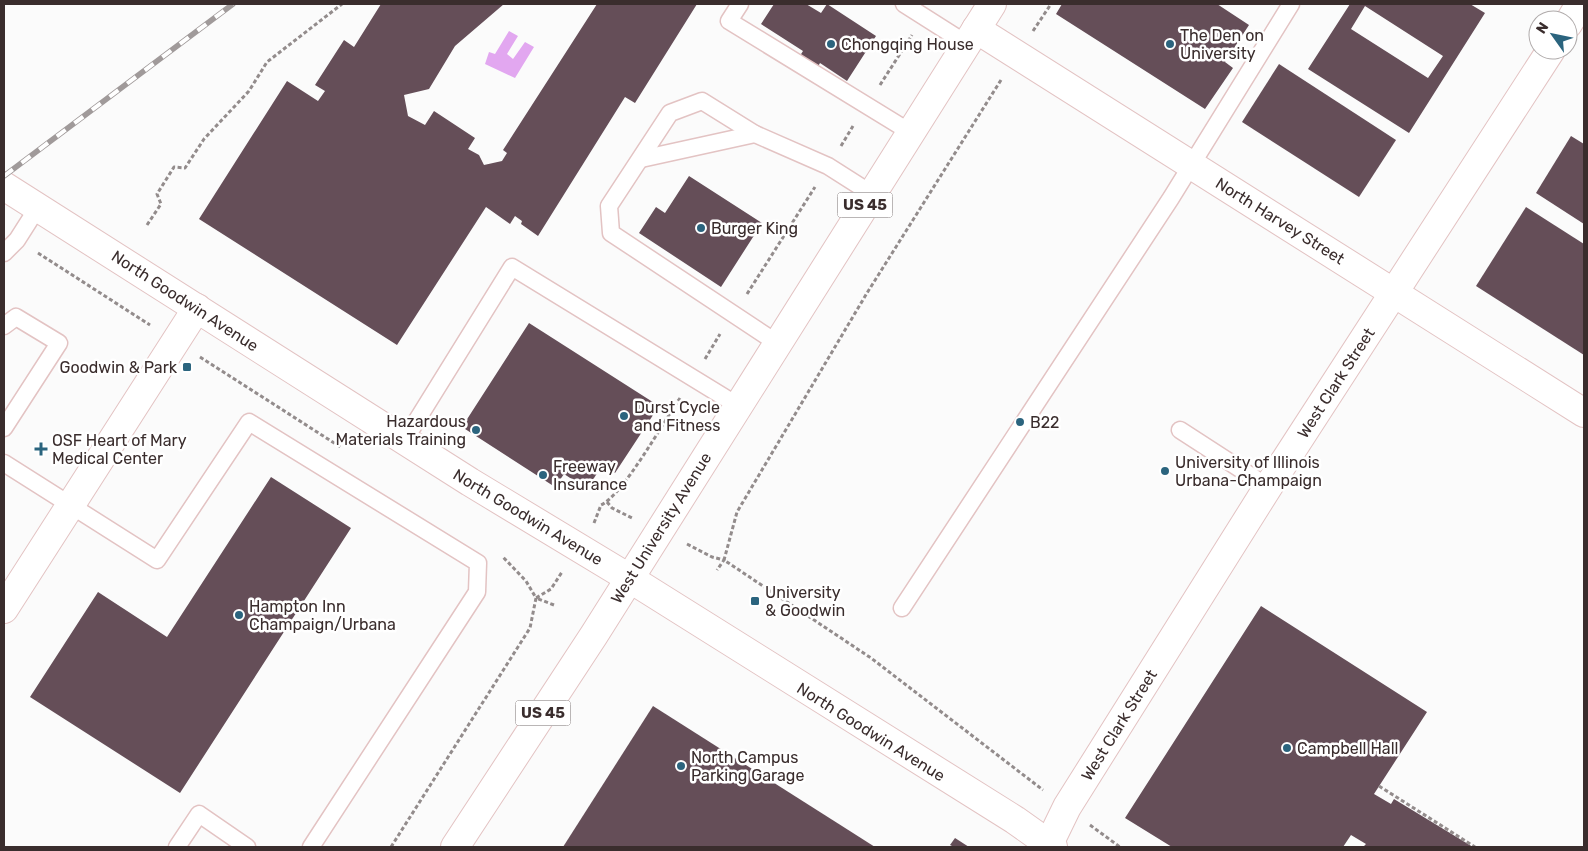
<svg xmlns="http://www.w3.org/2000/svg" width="1588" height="851" font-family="Rubik,sans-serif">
  <rect width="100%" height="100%" fill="#fbfbfb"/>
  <!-- water -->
  <polygon fill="#e2a7f0" points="509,31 518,36 507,54 513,59 525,42 534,47 515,78 485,64 489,52 495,54"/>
  <!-- building -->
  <g fill="#654e58" fill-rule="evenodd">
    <polygon points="381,4 504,4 455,46 429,89 404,95 408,116 425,125 434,111 475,138 468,149 479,155 484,165 502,161 507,153 503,150 597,4 697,4 635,103 625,97 538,236 521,224 522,221 515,216 510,224 486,207 397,345 199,219 287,81 318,101 325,91 315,85 344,40 354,47"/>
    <polygon points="774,4 806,4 821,13 827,4 876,36 847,81 820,63 816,70 798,59 803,51 761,24"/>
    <polygon points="1062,4 1217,4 1249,25 1225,62 1233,68 1205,109 1056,14"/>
    <path d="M1350,4H1470L1485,13L1409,133L1308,69ZM1365,6L1443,56L1428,78L1351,29Z"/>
    <polygon points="1279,64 1396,140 1359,197 1242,122"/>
    <polygon points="1571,136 1584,144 1584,224 1536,193"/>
    <polygon points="689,176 762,223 721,287 639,233 656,207 665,213"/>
    <polygon points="1526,207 1584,244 1584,355 1476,286"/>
    <polygon points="529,323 659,406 615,473 603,464 587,489 564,474 555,487 462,427"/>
    <polygon points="271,477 351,528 180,793 30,697 98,592 167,637"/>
    <polygon points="1261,606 1427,712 1374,794 1391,804 1394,799 1473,847 1363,847 1366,844 1351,835 1343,847 1172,847 1125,818"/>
    <polygon points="653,706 842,826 875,847 563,847"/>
    <polygon points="955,838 969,847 954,847 950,845"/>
  </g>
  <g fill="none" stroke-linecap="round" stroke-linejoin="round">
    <!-- lane casing -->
    <g stroke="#e3c3c3" stroke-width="19">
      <g id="lane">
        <polyline points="740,4 729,21 910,132"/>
        <polyline points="904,4 967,44"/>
        <polyline points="641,159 755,134"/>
        <polyline points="4,253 17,240 38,207"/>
        <polyline points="4,326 16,317 59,343 4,428"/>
        <polyline points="777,343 611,233 609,206 670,113 702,101 755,134 828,166 872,194"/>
        <polyline points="1180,430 1268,487"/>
        <polyline points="404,441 512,267 737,405"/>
        <polyline points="4,463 157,560 249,422 478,563 477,592 311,847"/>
        <polyline points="902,608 1171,198 1291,4"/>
        <polyline points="177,847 199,814 247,847"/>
      </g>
    </g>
    <!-- street casing -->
    <g stroke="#e3c3c3" stroke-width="30">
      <g id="street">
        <polyline points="1568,24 1580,4"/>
        <polyline points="976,29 1584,413"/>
        <polyline points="4,609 197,308"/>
        <polyline points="1049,844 1067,807 1268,487 1551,50"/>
      </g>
    </g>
    <!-- secondary casing -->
    <g stroke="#e3c3c3" stroke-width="30">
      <polyline id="secondary" points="4,186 470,482 629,578 1015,820 1053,847"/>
    </g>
    <!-- primary casing -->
    <g stroke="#e3c3c3" stroke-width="30">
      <polyline id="primary" points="455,847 594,635 992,4"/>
    </g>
    <!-- path -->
    <g stroke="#938c8c" stroke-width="3" stroke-dasharray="4 2.5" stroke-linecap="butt">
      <polyline points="1033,31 1051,4"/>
      <polyline points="1001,80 867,293 737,512 724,560 871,658 1043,790"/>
      <polyline points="880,85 912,35"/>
      <polyline points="841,146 853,126"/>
      <polyline points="147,225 161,204 157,194 174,167 185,168 204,139 249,91 267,62 342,4"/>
      <polyline points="38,253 150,325"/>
      <polyline points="747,294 815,187"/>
      <polyline points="200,357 342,448"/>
      <polyline points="705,359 720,334"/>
      <polyline points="607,502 612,508 634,519"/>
      <path d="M594,523L601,505C623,495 664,421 680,398"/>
      <polyline points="687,544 712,557 724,560 717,570"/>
      <polyline points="554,605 536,598 551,589 562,572"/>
      <polyline points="1379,786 1475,847"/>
      <polyline points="1090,825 1120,847"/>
      <polyline points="391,847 530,628 536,598 526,581 502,556"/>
    </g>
    <!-- lane -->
    <use href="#lane" stroke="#fff" stroke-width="16"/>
    <!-- street -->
    <use href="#street" stroke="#fff" stroke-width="28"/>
    <!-- secondary -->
    <use href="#secondary" stroke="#fff" stroke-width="28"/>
    <!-- primary -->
    <use href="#primary" stroke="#fff" stroke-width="28"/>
    <!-- rail casing -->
    <g stroke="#a09a9a" stroke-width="5.5">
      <polyline id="rail" points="4,176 233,4"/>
    </g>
    <!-- rail -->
    <use href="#rail" stroke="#fff" stroke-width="4" stroke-dasharray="11" stroke-linecap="butt"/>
  </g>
  <!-- markers -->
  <g fill="#2b647e" stroke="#fff" stroke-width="2">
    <circle cx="831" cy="44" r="5"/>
    <circle cx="1170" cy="44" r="5"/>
    <circle cx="701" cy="228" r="5"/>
    <rect x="182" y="362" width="10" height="10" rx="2.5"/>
    <circle cx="624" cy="416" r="5"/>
    <circle cx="1020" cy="422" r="5"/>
    <circle cx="476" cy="430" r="5"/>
    <path d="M38.5 441.5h5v5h5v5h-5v5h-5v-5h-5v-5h5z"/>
    <circle cx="1165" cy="471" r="5"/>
    <circle cx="543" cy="475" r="5"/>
    <rect x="750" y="596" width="10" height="10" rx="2.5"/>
    <circle cx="239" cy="615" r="5"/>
    <circle cx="1287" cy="748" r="5"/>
    <circle cx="681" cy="766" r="5"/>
  </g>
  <g text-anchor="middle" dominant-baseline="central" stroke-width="5" stroke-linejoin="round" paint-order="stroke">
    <!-- shield labels -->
    <g fill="#fff" stroke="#756c6c" stroke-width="1">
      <rect x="837.5" y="192.5" width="55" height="25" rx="4"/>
      <rect x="515.5" y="700.5" width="55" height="25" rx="4"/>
    </g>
    <g font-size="15" font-weight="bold" fill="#3a2d2d">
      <text x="865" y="205">US 45</text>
      <text x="543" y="713">US 45</text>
    </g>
    <!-- poi labels -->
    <g font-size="16" fill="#3a2d2d" stroke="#fff" text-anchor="start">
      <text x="1180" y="35">The Den on<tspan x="1180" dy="18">University</tspan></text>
      <text x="841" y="44">Chongqing House</text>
      <text x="711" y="228">Burger King</text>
      <text x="177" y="367" text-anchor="end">Goodwin &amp; Park</text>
      <text x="634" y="407">Durst Cycle<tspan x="634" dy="18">and Fitness</tspan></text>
      <text x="466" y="421" text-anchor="end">Hazardous<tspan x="466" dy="18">Materials Training</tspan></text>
      <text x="1030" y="422">B22</text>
      <text x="52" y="440">OSF Heart of Mary<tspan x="52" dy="18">Medical Center</tspan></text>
      <text x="1175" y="462">University of Illinois<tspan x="1175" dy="18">Urbana-Champaign</tspan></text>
      <text x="553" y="466">Freeway<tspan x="553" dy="18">Insurance</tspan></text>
      <text x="765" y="592">University<tspan x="765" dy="18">&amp; Goodwin</tspan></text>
      <text x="249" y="606">Hampton Inn<tspan x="249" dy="18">Champaign/Urbana</tspan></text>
      <text x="1297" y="748">Campbell Hall</text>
      <text x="691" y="757">North Campus<tspan x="691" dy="18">Parking Garage</tspan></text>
    </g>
    <!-- street labels -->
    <g font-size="16" fill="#3a2d2d" stroke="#fff">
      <text transform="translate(1280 221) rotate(32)">North Harvey Street</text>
      <text transform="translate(185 301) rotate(33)">North Goodwin Avenue</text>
      <text transform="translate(1336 383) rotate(-57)">West Clark Street</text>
      <text transform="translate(528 517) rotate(31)">North Goodwin Avenue</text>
      <text transform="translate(661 528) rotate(-58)">West University Avenue</text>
      <text transform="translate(1119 725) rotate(-58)">West Clark Street</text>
      <text transform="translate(871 732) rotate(32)">North Goodwin Avenue</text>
    </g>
  </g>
  <!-- border -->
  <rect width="1588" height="851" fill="none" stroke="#3a2d2d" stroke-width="10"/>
  <!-- north arrow -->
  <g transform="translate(1553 35) rotate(303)"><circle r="24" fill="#ffffff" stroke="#b0abab"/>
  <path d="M0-4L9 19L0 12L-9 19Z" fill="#2b647e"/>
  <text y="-8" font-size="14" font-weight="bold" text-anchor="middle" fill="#3a2d2d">N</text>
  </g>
</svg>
